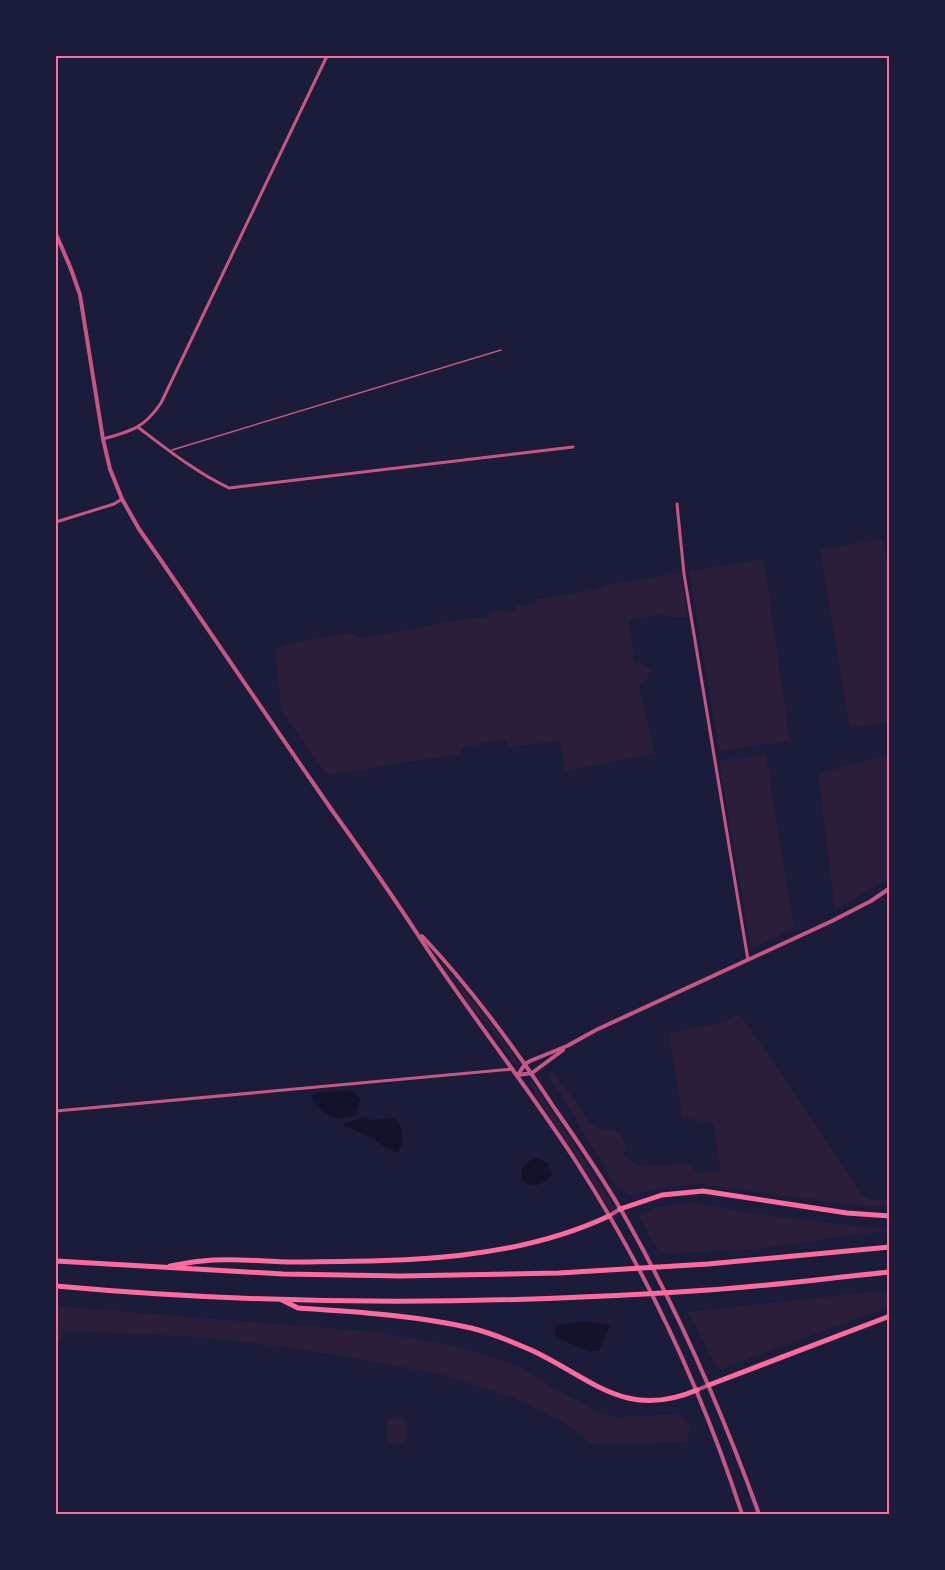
<svg xmlns="http://www.w3.org/2000/svg" width="945" height="1570" font-family="'Titillium Web',sans-serif">
  <rect width="100%" height="100%" fill="#1b1b3a"/>
  <!-- green -->
  <g fill="#2a1e3b">
    <polygon points="883,539 890,578 889,722 850,728 820,550"/>
    <polygon points="764,559 790,741 719,751 689,571"/>
    <path d="M681,573L688,617H668L661,614L629,620L634,661L652,668L647,679L639,686L655,754L565,771L560,741L510,747L504,739L462,748L460,754L327,775L284,715L281,706L275,651L283,645L343,634H352L357,638C376,635 395,633 414,629C440,624 461,617 489,618V613L499,610L513,612L517,606L536,604V599L594,590L605,585Z"/>
    <polygon points="766,754 794,928 751,949 719,761"/>
    <polygon points="889,755 889,878 835,910 818,773"/>
    <polygon points="432,951 492,1024 520,1065 515,1065 492,1030 472,1009"/>
    <polygon points="740,1014 863,1195 869,1199 889,1200 889,1207 862,1206 699,1184 669,1187 631,1195 618,1189 549,1076 549,1072 553,1071 590,1122 598,1129 618,1130 626,1144 624,1154 640,1166 689,1164 698,1173 721,1172 713,1124 682,1117 669,1033 724,1022"/>
    <polygon points="532,1081 615,1207 611,1212 537,1097 530,1082"/>
    <polygon points="695,1202 742,1212 889,1230 756,1249 661,1254 638,1216 656,1207"/>
    <polygon points="878,1291 889,1294 889,1307 718,1370 688,1312"/>
    <polygon points="56,1306 378,1332 457,1346 522,1367 559,1391 599,1412 615,1417 681,1414 691,1429 686,1443 590,1444 567,1424 511,1397 436,1373 286,1347 197,1337 66,1331 59,1342 56,1342"/>
    <polygon points="393,1416 404,1418 407,1428 406,1443 391,1445 386,1443 387,1420"/>
  </g>
  <!-- water -->
  <g fill="#12122b">
    <path d="M352,1090L360,1099L356,1115C334,1123 325,1116 312,1099L313,1095L319,1093Z"/>
    <path d="M365,1117L370,1120L396,1118C403,1129 405,1142 398,1153C389,1150 384,1146 376,1141C367,1134 355,1130 344,1126L343,1124Z"/>
    <path d="M538,1158L548,1163L552,1175C542,1185 534,1189 522,1181C520,1167 525,1161 538,1158Z"/>
    <polygon points="586,1321 610,1325 599,1351 589,1351 557,1338 555,1330 557,1325"/>
  </g>
  <g fill="none" stroke-linecap="round" stroke-linejoin="round">
    <!-- service -->
    <polyline stroke="#c65784" stroke-width="1.5" points="172,450 501,350"/>
    <!-- minor -->
    <g stroke="#c65784" stroke-width="3">
      <path d="M139,428C168,450 197,473 229,488L573,447"/>
      <path d="M103,439C132,431 144,428 161,403L327,56"/>
      <polyline points="677,504 684,574 748,960"/>
      <polyline points="56,522 114,504 122,499"/>
      <polyline points="56,1111 513,1069"/>
    </g>
    <!-- tertiary -->
    <g stroke="#c65784" stroke-width="4">
      <path d="M56,234L71,269L80,295L103,439L110,469L122,499L139,529L160,559C216,641 272,724 329,806C363,853 396,901 428,950C476,1022 530,1090 577,1163C647,1272 702,1391 742,1514"/>
      <path d="M422,936C472,989 515,1048 555,1109C581,1146 607,1184 629,1224C681,1317 723,1414 759,1514"/>
      <polyline points="518,1075 532,1073 563,1050"/>
      <polyline points="517,1076 525,1064 530,1061 567,1046 596,1030 832,921 871,901 890,888"/>
      <polyline points="609,1216 620,1209"/>
      <polyline points="697,1390 709,1385"/>
    </g>
    <!-- motorway -->
    <g stroke="#ff6b9d" stroke-width="5">
      <polyline points="620,1209 662,1195 703,1191 847,1213 890,1216"/>
      <polyline points="56,1261 283,1274 401,1276 559,1273 708,1264 890,1247"/>
      <path d="M170,1266C181,1264 191,1262 202,1261C232,1257 264,1262 294,1262C400,1261 511,1262 609,1216"/>
      <path d="M56,1286C272,1306 492,1305 709,1290C769,1286 829,1278 890,1272"/>
      <path d="M282,1300L298,1308C356,1312 414,1315 471,1328C491,1333 513,1342 531,1350C590,1377 625,1421 697,1390"/>
      <polyline points="709,1385 890,1316"/>
    </g>
  </g>
  <!-- border -->
  <rect width="945" height="1570" fill="none" stroke="#1b1b3a" stroke-width="114"/>
  <rect x="57" y="57" width="831" height="1456" fill="none" stroke="#ff6b9d" stroke-width="2"/>
</svg>
